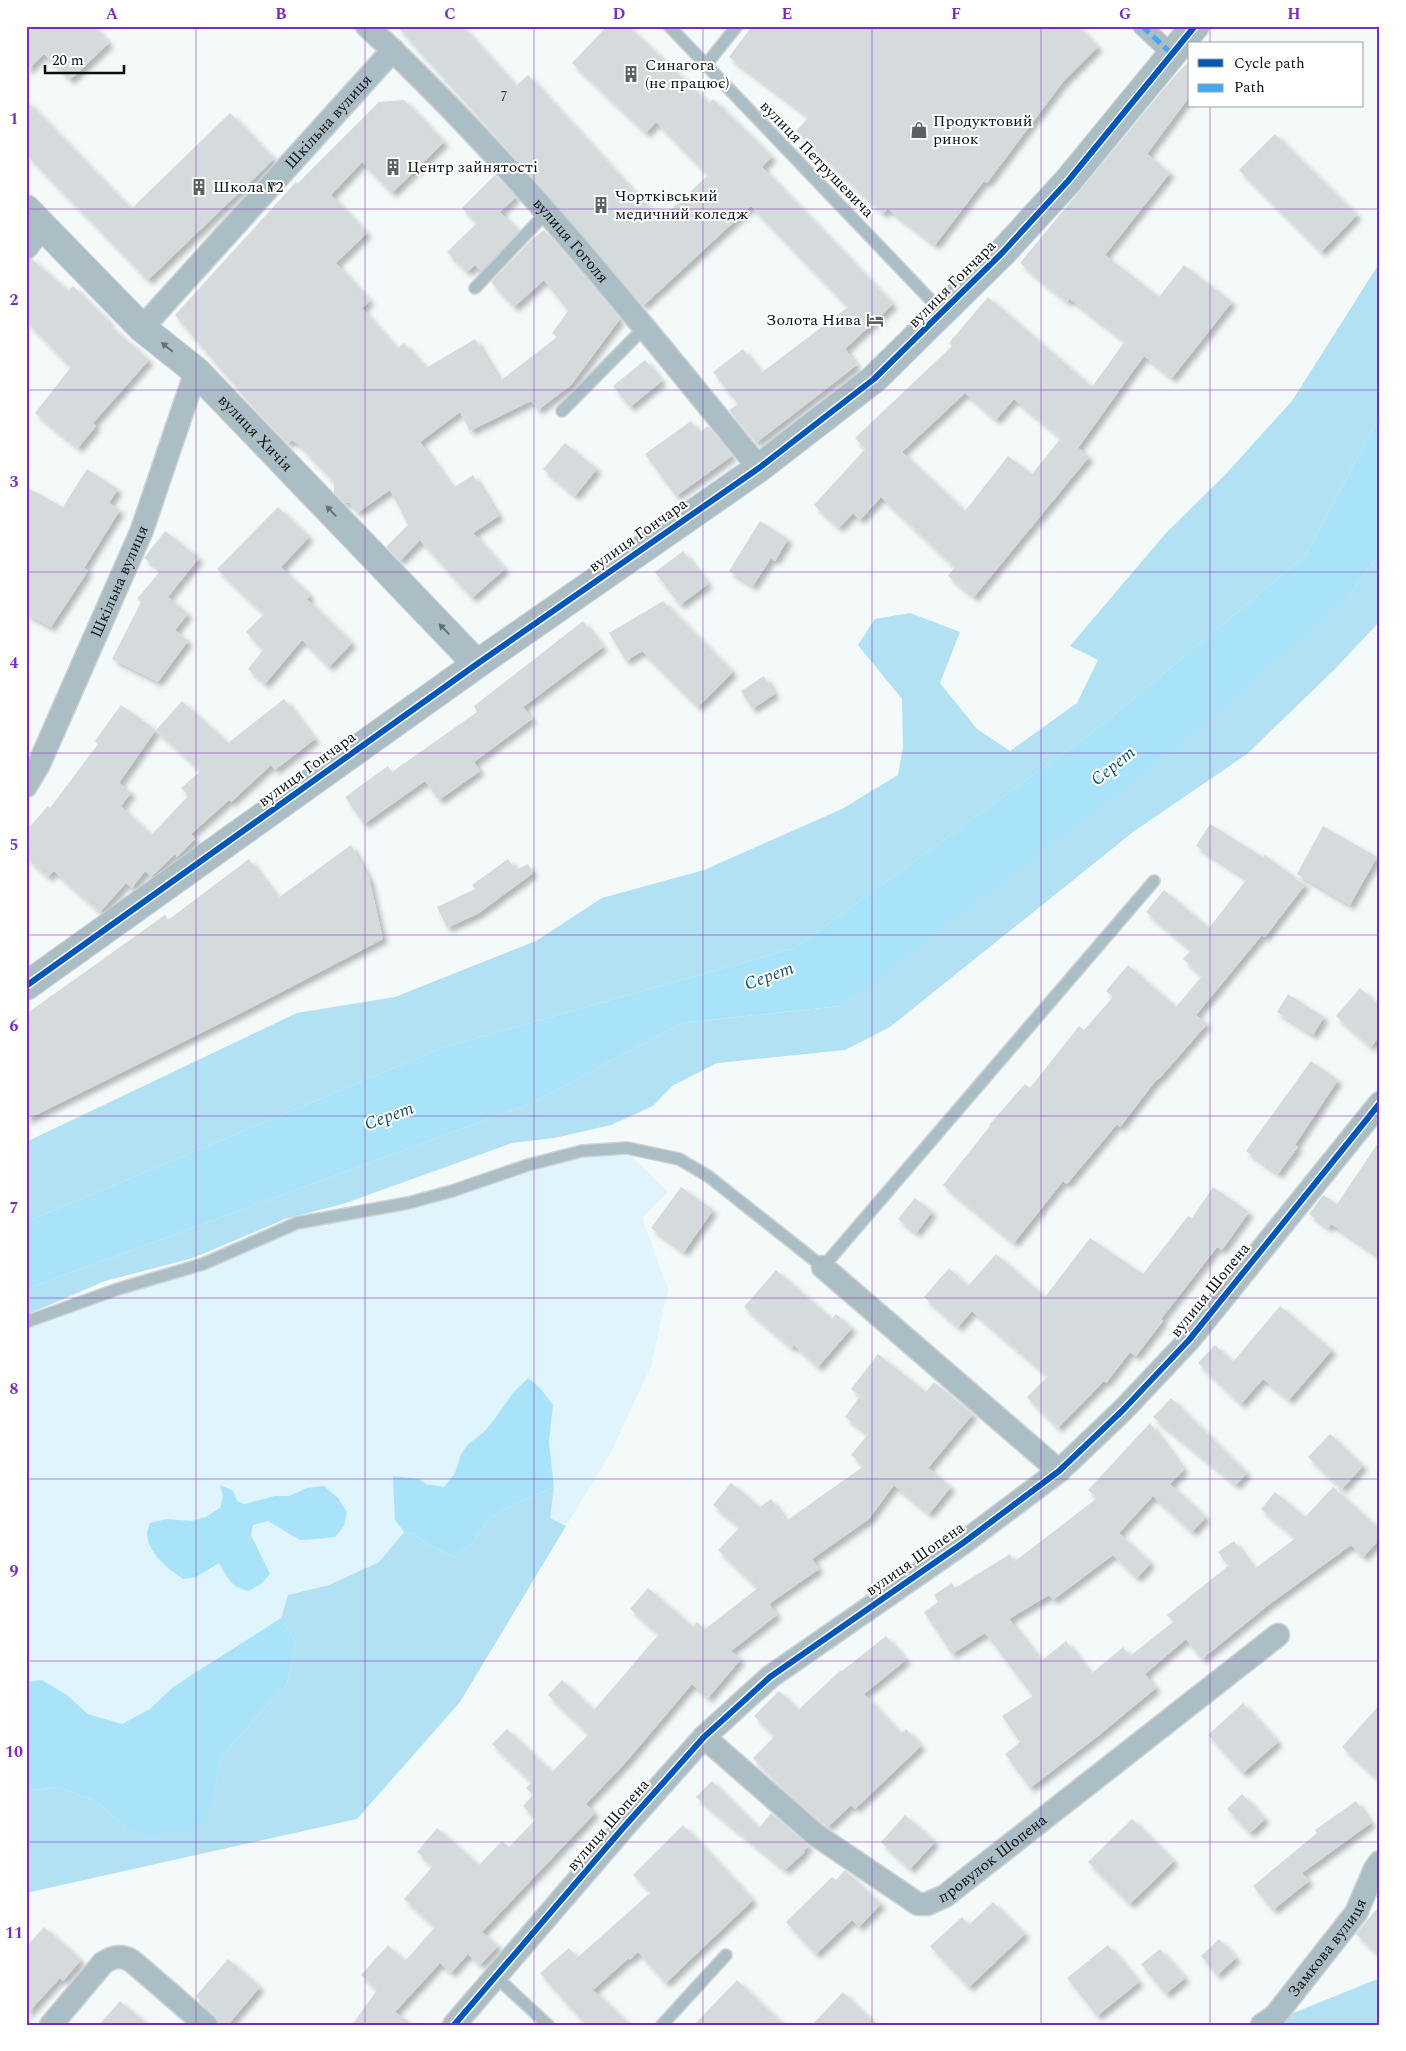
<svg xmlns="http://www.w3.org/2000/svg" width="1406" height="2051" font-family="Spectral,serif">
  <defs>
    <filter id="shadow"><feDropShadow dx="4.5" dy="4.5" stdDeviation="2.5" flood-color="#0004"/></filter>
  </defs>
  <rect width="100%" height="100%" fill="#f4f9fa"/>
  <!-- green -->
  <polygon fill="#dff4fc" points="602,1156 631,1156 668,1192 642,1218 668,1289 651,1366 610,1454 566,1526 550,1518 554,1487 549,1442 552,1421 513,1393 494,1420 483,1433 468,1444 461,1454 455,1473 444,1488 425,1484 395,1520 404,1532 379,1562 329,1585 288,1595 281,1618 173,1687 150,1709 122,1724 88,1714 67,1695 42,1680 26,1682 26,1329 120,1295 205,1269 298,1229 403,1210 405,1212 561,1162"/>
  <!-- forest -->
  <g fill="#b1e1f3">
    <polygon points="1380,262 1380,416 1305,556 1098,728 795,948 442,1048 26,1222 26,1142 297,1013 395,997 536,941 602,898 704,870 842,809 898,775 903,747 902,699 858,645 875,619 910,613 960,632 940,683 977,729 1010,751 1077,703 1098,660 1070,646 1166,533 1225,475 1292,401"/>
    <polygon points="1380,553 1380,621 1334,670 1247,754 1133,832 890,1027 845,1050 717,1063 672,1086 653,1106 611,1125 554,1138 512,1143 343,1204 285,1219 193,1258 105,1281 26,1315 26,1289 532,1103 682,1023 840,1006 1351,593"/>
    <polygon points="554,1487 550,1518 566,1526 460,1702 357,1819 26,1893 26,1791 58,1787 96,1801 125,1826 215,1786 222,1756 265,1707 287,1684 296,1644 281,1618 288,1595 329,1585 379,1562 404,1532 414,1534 427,1544 455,1557 474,1541 488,1519 514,1504"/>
    <polygon points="1380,1978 1380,2025 1276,2025 1291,2014"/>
  </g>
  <!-- water -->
  <g fill="#a8e3fa">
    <polygon points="1380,416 1380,553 1351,593 1179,746 840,1006 682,1023 532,1103 26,1289 26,1222 442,1048 795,948 1098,728 1305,556"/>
    <polygon points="528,1378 540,1388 553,1405 549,1442 554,1487 514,1504 488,1519 474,1541 455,1557 427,1544 414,1534 404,1532 395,1520 393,1476 419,1479 426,1484 444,1487 455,1473 461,1454 468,1444 483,1433 494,1420 513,1393"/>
    <path d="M220,1485L233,1491L237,1501L244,1504L275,1496H289L307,1488L324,1486L338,1498L347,1512L344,1526L335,1537L316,1539L300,1540L268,1521L253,1525L251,1535L270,1574L261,1584L249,1591C230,1587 229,1579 219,1563L196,1577L183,1579C169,1569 148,1554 147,1534C147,1531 149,1526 150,1523L167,1519L191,1521L206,1517L220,1508L223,1496Z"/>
    <polygon points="281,1618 296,1644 287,1684 265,1707 222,1756 208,1817 191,1829 150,1836 125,1826 96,1801 58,1787 26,1791 26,1682 42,1680 67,1695 88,1714 122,1724 150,1709 173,1687"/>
  </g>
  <!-- building -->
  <g fill="#d5dbdd" fill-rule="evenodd" filter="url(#shadow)">
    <polygon points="26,26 94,26 109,43 70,80 44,54 26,71"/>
    <polygon points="397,26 462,26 516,86 528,75 660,220 708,175 656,122 646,133 572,63 607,26 628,26 709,103 713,99 772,157 762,167 893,304 845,349 857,365 756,443 729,410 738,404 713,372 743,349 761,373 848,307 751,206 643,306 531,176"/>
    <polygon points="752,26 1078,26 1098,47 1063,82 987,183 984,181 935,245 888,209 883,214 796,131 809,117 729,57"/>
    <path d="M1190,60V96L1147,154L1170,173L1105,255L1159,297L1184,265L1232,302L1172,378L1144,356L1078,448L1089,457L974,597L948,576L955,567L881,497L860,520L853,513L839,528L814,505L865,449L855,438L952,346L949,343L988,297L1092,387L1125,341L1070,299L1067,302L1020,263L1172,79ZM965,393L996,420L1014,399L1061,438L1032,474L1008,456L965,511L902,452Z"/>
    <polygon points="26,100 131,209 230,113 274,159 148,280 26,154"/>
    <polygon points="404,100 444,142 392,193 362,162 331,195 367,233 336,263 370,301 362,308 397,349 404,343 426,368 475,339 500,381 557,337 552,333 568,311 544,280 514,307 491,282 531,240 544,230 620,319 571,385 538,410 531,401 470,431 460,412 420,442 453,488 473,475 499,516 473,533 505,569 472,598 420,540 400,561 386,547 408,525 390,490 357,513 350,503 344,503 334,493 334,482 298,444 292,440 288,444 258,413 175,315 296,182 297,184 379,102"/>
    <polygon points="1275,134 1357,215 1321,252 1239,170"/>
    <polygon points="495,175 516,197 500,212 519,231 481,271 475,265 467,272 447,252 477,223 462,208"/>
    <polygon points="32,259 68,291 73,286 109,322 108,324 149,360 93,423 96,426 78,448 35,413 71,367 26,321 26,261"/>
    <polygon points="645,360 662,381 630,407 613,386"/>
    <polygon points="691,421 699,433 708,426 732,456 676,496 645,454"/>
    <polygon points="565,443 597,469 575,496 543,469"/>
    <polygon points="87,469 118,489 109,503 120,510 84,568 88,571 51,627 26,614 26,487 63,507"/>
    <polygon points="278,507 309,537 281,567 310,595 307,599 352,643 329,667 302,640 265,684 248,669 263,650 246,632 264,614 217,569"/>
    <polygon points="760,521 788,539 775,561 771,558 753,586 729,571"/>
    <polygon points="165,531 199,558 168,597 188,614 175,630 188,641 158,682 112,659 141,602 137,599 161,570 144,558"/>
    <polygon points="683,551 708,584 680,605 655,572"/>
    <polygon points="663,601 733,672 698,707 642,651 626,661 609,633"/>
    <polygon points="583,621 603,647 523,707 532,719 474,762 480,771 439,800 425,781 364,824 345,797 388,766 392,772 477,712 474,706"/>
    <polygon points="764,676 775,694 752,709 741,691"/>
    <path d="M284,699L315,739L275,770L271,765L231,802L229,800L191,834L195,839L177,857L175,854L151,877L145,871L132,888L126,883L100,912L54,871L48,877L26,857V831L48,806L50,808L98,744L95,741L121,705L156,730L182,701L228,743ZM156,730L201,771L181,788L188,796L151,835L121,806L131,793L119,783Z"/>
    <polygon points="1210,824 1263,857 1265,855 1305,885 1265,937 1262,935 1196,1015 1207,1024 1158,1080 1157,1079 1120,1127 1117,1124 1067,1184 1063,1181 1014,1243 943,1185 990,1126 989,1125 1025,1084 1030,1088 1079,1026 1084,1030 1113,997 1106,991 1128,965 1176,1007 1202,976 1183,959 1191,950 1146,912 1164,890 1209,928 1247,879 1196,846"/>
    <polygon points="1323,826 1377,857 1350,905 1297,874"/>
    <polygon points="351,845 369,878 383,939 235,1016 26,1120 26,1014 165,915 168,920 249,859 278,898"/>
    <polygon points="508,859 516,870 528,864 533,873 479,913 447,928 437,907 475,889 472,885"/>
    <polygon points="1360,988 1380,1006 1380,1036 1371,1047 1336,1016"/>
    <polygon points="1288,994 1324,1017 1313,1035 1277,1012"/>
    <polygon points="1311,1061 1338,1080 1295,1145 1298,1147 1278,1174 1246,1151"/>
    <polygon points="1380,1140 1380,1257 1331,1224 1328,1228 1309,1214 1323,1195 1337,1204"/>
    <polygon points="681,1187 713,1210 684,1252 651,1228"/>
    <polygon points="1213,1187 1249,1212 1222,1250 1217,1247 1161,1319 1163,1321 1136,1356 1130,1352 1106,1383 1104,1381 1058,1428 1027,1397 1048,1376 972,1311 958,1327 924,1297 949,1268 968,1286 996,1254 1045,1297 1090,1238 1143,1274 1188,1216 1192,1218"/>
    <polygon points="915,1198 932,1212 916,1233 898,1219"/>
    <polygon points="776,1270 832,1319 836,1314 852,1328 818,1367 794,1345 792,1348 744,1307"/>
    <polygon points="1280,1306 1332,1350 1289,1400 1263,1379 1241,1404 1198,1363 1215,1345 1233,1362"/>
    <polygon points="878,1354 926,1392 934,1382 973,1414 928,1468 951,1487 929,1514 894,1485 869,1519 812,1559 819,1569 769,1604 777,1615 731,1651 741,1659 708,1698 692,1684 627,1761 586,1804 595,1813 482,1932 498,1946 480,1965 468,1954 451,1973 440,1963 395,2012 413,2025 352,2025 377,1990 361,1975 388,1945 405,1961 435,1927 404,1899 433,1866 417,1852 437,1828 479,1865 502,1841 509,1847 536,1819 523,1806 533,1795 526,1788 532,1782 492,1744 507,1729 552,1772 589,1734 548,1695 562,1680 594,1710 659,1634 630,1609 648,1588 693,1627 697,1622 705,1629 758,1588 718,1550 740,1527 713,1505 731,1483 760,1507 771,1499 786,1521 864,1466 851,1455 868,1434 845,1417 860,1396 851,1389"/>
    <polygon points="1171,1398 1247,1473 1236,1485 1153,1417"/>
    <polygon points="1150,1423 1184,1470 1170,1484 1206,1517 1192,1532 1153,1496 1119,1533 1151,1563 1137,1578 1113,1555 1053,1600 1049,1595 1009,1619 1041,1661 1066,1641 1091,1674 1123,1647 1130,1656 1173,1622 1167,1615 1228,1566 1218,1552 1234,1541 1254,1569 1296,1538 1261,1509 1275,1492 1305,1517 1333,1487 1380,1530 1380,1539 1363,1557 1351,1545 1267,1606 1202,1659 1186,1639 1145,1674 1156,1688 1098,1736 1030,1788 1005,1754 1020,1742 1002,1716 1033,1696 985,1633 952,1654 924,1612 938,1602 934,1595 952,1583 955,1588 1010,1554 1014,1562 1097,1498 1088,1490"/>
    <polygon points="1330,1434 1363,1466 1342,1489 1308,1457"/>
    <polygon points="886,1636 906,1660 864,1694 901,1734 906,1729 921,1746 855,1809 851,1805 828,1827 788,1793 753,1758 775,1736 754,1716 779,1691 798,1710 841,1670 842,1671"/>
    <polygon points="1243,1703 1278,1742 1243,1773 1208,1735"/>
    <polygon points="1380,1704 1380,1781 1342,1747"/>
    <polygon points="712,1781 759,1828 771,1813 809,1846 803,1851 805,1852 785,1870 696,1797"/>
    <polygon points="1242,1794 1265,1819 1250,1833 1227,1809"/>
    <polygon points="1356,1801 1371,1823 1302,1873 1309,1881 1273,1910 1253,1886 1317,1833 1315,1830"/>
    <polygon points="905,1815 935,1842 910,1869 881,1842"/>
    <polygon points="1132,1819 1174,1861 1130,1904 1088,1862"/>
    <polygon points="683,1825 753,1900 666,1983 638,1952 630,1960 629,1958 593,1990 630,2025 586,2025 540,1973 569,1948 577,1958 651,1892 633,1875"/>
    <polygon points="845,1870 881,1904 859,1927 852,1920 816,1954 786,1922 832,1877 836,1880"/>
    <polygon points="993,1902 1025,1934 969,1987 930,1946 962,1917 969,1925"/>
    <polygon points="1380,1905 1380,1956 1356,1934"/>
    <polygon points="44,1927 81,1960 63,1981 60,1978 26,2015 26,1947"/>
    <polygon points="1219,1939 1236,1958 1217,1975 1201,1956"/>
    <polygon points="1108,1945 1139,1982 1097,2016 1067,1978"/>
    <polygon points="1160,1949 1185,1978 1166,1994 1141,1964"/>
    <polygon points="228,1959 260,1987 228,2025 219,2025 215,2015 199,2001 200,2000 196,1996"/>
    <polygon points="737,1980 784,2025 694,2025"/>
    <polygon points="843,1992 876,2025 812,2025"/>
    <polygon points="120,2001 148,2025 99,2025"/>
  </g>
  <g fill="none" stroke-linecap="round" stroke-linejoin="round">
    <!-- service casing -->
    <g stroke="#cfd3d4" stroke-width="14">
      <g id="service">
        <polyline points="669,26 943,313"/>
        <polyline points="705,66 737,26"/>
        <polyline points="475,288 546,213"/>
        <polyline points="562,411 645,327"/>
        <polyline points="26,1322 118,1289 203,1264 297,1223 408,1203 452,1191 528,1165 582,1151 627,1148 679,1159 708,1176 823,1267 1154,881"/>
        <polyline points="495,1976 548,2025"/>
        <polyline points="662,2025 726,1955"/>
      </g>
    </g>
    <!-- pedestrian casing -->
    <g stroke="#cfd3d4" stroke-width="20">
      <polyline id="pedestrian" points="1142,26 1172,54"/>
    </g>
    <!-- minor casing -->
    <g stroke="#cfd3d4" stroke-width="25">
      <g id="minor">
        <path id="s1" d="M367,26C511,160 635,315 759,468"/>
        <polyline points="26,248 43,227"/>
        <path id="s2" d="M142,328L393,50"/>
        <path id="s3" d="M26,786L39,764L142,530L196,371"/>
        <polyline points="823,1267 1059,1471"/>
        <path id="s4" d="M704,1737L816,1835L918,1904H927L945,1896L1278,1635"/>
        <path d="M51,2025L103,1963C114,1956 121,1955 132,1961L206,2025"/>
        <polyline points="454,2025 623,1828 704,1737 770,1677 963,1543 1059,1471 1123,1410 1189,1340 1380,1103"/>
        <path id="s5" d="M1262,2025L1275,2016L1356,1913L1375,1869L1380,1862"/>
      </g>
    </g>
    <!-- tertiary casing -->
    <g stroke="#cfd3d4" stroke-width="30">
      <g id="tertiary">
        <path id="s6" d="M26,209L142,328L196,371L477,664"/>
        <polyline points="26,986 477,664 759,468 874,379 1003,252 1068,181 1195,26"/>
      </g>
    </g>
    <!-- service -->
    <use href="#service" stroke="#acbec5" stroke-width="11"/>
    <!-- pedestrian -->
    <use href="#pedestrian" stroke="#acbec5" stroke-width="18"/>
    <!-- minor -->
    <use href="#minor" stroke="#acbec5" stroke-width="22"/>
    <!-- tertiary -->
    <use href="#tertiary" stroke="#acbec5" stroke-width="28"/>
    <!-- quiet -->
    <polyline stroke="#3fa9f5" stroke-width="5" stroke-dasharray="10 5" stroke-linecap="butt" points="1142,26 1172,54"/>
    <!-- cycleway casing -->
    <g stroke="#fff" stroke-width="9">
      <g id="cycleway">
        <polyline points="26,986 477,664 759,468 874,379 1003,252 1068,181 1195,26"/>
        <polyline points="454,2025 623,1828 704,1737 770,1677 963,1543 1059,1471 1123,1410 1189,1340 1380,1103"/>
      </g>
    </g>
    <!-- cycleway -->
    <use href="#cycleway" stroke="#0057b8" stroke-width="6"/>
  </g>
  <!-- one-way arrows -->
  <defs><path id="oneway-solid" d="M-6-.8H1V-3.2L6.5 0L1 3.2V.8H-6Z" transform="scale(1.25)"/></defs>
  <g fill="#637074">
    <use href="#oneway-solid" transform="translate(167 347) rotate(-141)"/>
    <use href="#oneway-solid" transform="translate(331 511) rotate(-134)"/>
    <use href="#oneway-solid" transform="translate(444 629) rotate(-134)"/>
  </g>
  <!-- grid -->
  <path fill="none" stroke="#7b2cbf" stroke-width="1" stroke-opacity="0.55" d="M196,26V2025M365,26V2025M534,26V2025M703,26V2025M872,26V2025M1041,26V2025M1210,26V44M1210,106V2025M26,209H1380M26,390H1380M26,572H1380M26,753H1380M26,935H1380M26,1116H1380M26,1298H1380M26,1479H1380M26,1661H1380M26,1842H1380"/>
  <!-- icons -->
  <defs>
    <g id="building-bare" transform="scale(1.35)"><path d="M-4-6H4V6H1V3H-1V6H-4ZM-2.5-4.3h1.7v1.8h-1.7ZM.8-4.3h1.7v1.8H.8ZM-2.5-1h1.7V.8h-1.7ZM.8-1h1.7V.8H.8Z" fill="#5c6263" stroke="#fff" stroke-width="2.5" paint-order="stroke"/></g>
    <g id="shop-bare" transform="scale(1.35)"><path d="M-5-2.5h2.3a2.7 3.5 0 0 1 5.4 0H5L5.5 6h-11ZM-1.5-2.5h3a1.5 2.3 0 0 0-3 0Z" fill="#5c6263" stroke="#fff" stroke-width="2.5" paint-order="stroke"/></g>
    <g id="hotel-bare" transform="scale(1.35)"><path d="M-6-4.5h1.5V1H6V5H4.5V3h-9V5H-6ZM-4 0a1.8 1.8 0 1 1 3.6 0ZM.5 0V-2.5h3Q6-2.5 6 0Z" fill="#5c6263" stroke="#fff" stroke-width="2.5" paint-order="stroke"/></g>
  </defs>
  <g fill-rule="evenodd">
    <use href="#building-bare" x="631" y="74"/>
    <use href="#shop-bare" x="919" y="130"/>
    <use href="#building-bare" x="393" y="167"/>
    <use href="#building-bare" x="199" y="187"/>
    <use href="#building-bare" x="601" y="205"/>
    <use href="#hotel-bare" x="875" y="320"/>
  </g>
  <g text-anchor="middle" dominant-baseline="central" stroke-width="4" stroke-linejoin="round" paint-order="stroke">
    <!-- number labels -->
    <g font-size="14" fill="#3d4345">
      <text x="504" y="96">7</text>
    </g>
    <!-- poi labels -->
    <g font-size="16" fill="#0a1012" stroke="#fff" text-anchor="start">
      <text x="645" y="65">Синагога<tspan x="645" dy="18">(не працює)</tspan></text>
      <text x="933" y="121">Продуктовий<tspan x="933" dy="18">ринок</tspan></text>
      <text x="407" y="167">Центр зайнятості</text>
      <text x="213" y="187">Школа №2</text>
      <text x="615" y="196">Чортківський<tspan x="615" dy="18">медичний коледж</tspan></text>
      <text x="861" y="320" text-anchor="end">Золота Нива</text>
    </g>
    <!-- street labels -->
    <g font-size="16" fill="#0a1012" stroke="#fff">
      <text stroke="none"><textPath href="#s2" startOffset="278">Шкільна вулиця</textPath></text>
      <text transform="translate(817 159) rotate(46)">вулиця Петрушевича</text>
      <text stroke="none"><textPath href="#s1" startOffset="296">вулиця Гоголя</textPath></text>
      <text transform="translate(952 284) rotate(-45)">вулиця Гончара</text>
      <text stroke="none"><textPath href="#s6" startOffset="321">вулиця Хичія</textPath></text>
      <text transform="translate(638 535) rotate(-35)">вулиця Гончара</text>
      <text stroke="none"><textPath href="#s3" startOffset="225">Шкільна вулиця</textPath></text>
      <text transform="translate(307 769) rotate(-36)">вулиця Гончара</text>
      <text transform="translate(1210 1290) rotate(-51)">вулиця Шопена</text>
      <text transform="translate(915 1559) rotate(-35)">вулиця Шопена</text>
      <text transform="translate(608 1825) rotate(-49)">вулиця Шопена</text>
      <text stroke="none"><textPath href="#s4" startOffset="361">провулок Шопена</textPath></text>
      <text stroke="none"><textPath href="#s5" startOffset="102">Замкова вулиця</textPath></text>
    </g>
    <!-- water labels -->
    <g font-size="18" font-style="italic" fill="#0d5469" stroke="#fff">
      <text transform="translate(1113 766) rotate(-39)">Серет</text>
      <text transform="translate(769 976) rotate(-20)">Серет</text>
      <text transform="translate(389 1116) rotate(-20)">Серет</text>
    </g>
  </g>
  <!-- border -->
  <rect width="1406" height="2051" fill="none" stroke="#ffffff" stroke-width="55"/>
  <!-- legend -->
  <rect x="1188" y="42" width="175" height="65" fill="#ffffff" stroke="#9d9fa0"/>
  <rect x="1198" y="59" width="25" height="8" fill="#0057b8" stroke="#9d9fa0"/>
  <text x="1234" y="68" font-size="15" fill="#0a1012">Cycle path</text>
  <rect x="1198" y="84" width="25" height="8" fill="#3fa9f5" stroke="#9d9fa0"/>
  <text x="1234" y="92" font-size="15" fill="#0a1012">Path</text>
  <!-- scale -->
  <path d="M45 65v8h79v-8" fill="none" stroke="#0a1012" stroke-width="2.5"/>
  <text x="52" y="65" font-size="15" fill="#0a1012" stroke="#ffffff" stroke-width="4" paint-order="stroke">20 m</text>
  <rect x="28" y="28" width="1350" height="1996" fill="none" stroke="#7b2cbf" stroke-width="2"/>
  <g font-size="16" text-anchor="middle" font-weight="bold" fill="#7b2cbf">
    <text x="112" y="19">A</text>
    <text x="281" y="19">B</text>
    <text x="450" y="19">C</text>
    <text x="619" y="19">D</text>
    <text x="787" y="19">E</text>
    <text x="956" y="19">F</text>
    <text x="1125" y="19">G</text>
    <text x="1294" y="19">H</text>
    <text x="14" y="124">1</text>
    <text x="14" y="305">2</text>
    <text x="14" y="487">3</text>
    <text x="14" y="668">4</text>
    <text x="14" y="850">5</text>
    <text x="14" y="1031">6</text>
    <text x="14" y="1213">7</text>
    <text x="14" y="1394">8</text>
    <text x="14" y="1576">9</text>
    <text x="14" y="1757">10</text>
    <text x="14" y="1938">11</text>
  </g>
</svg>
